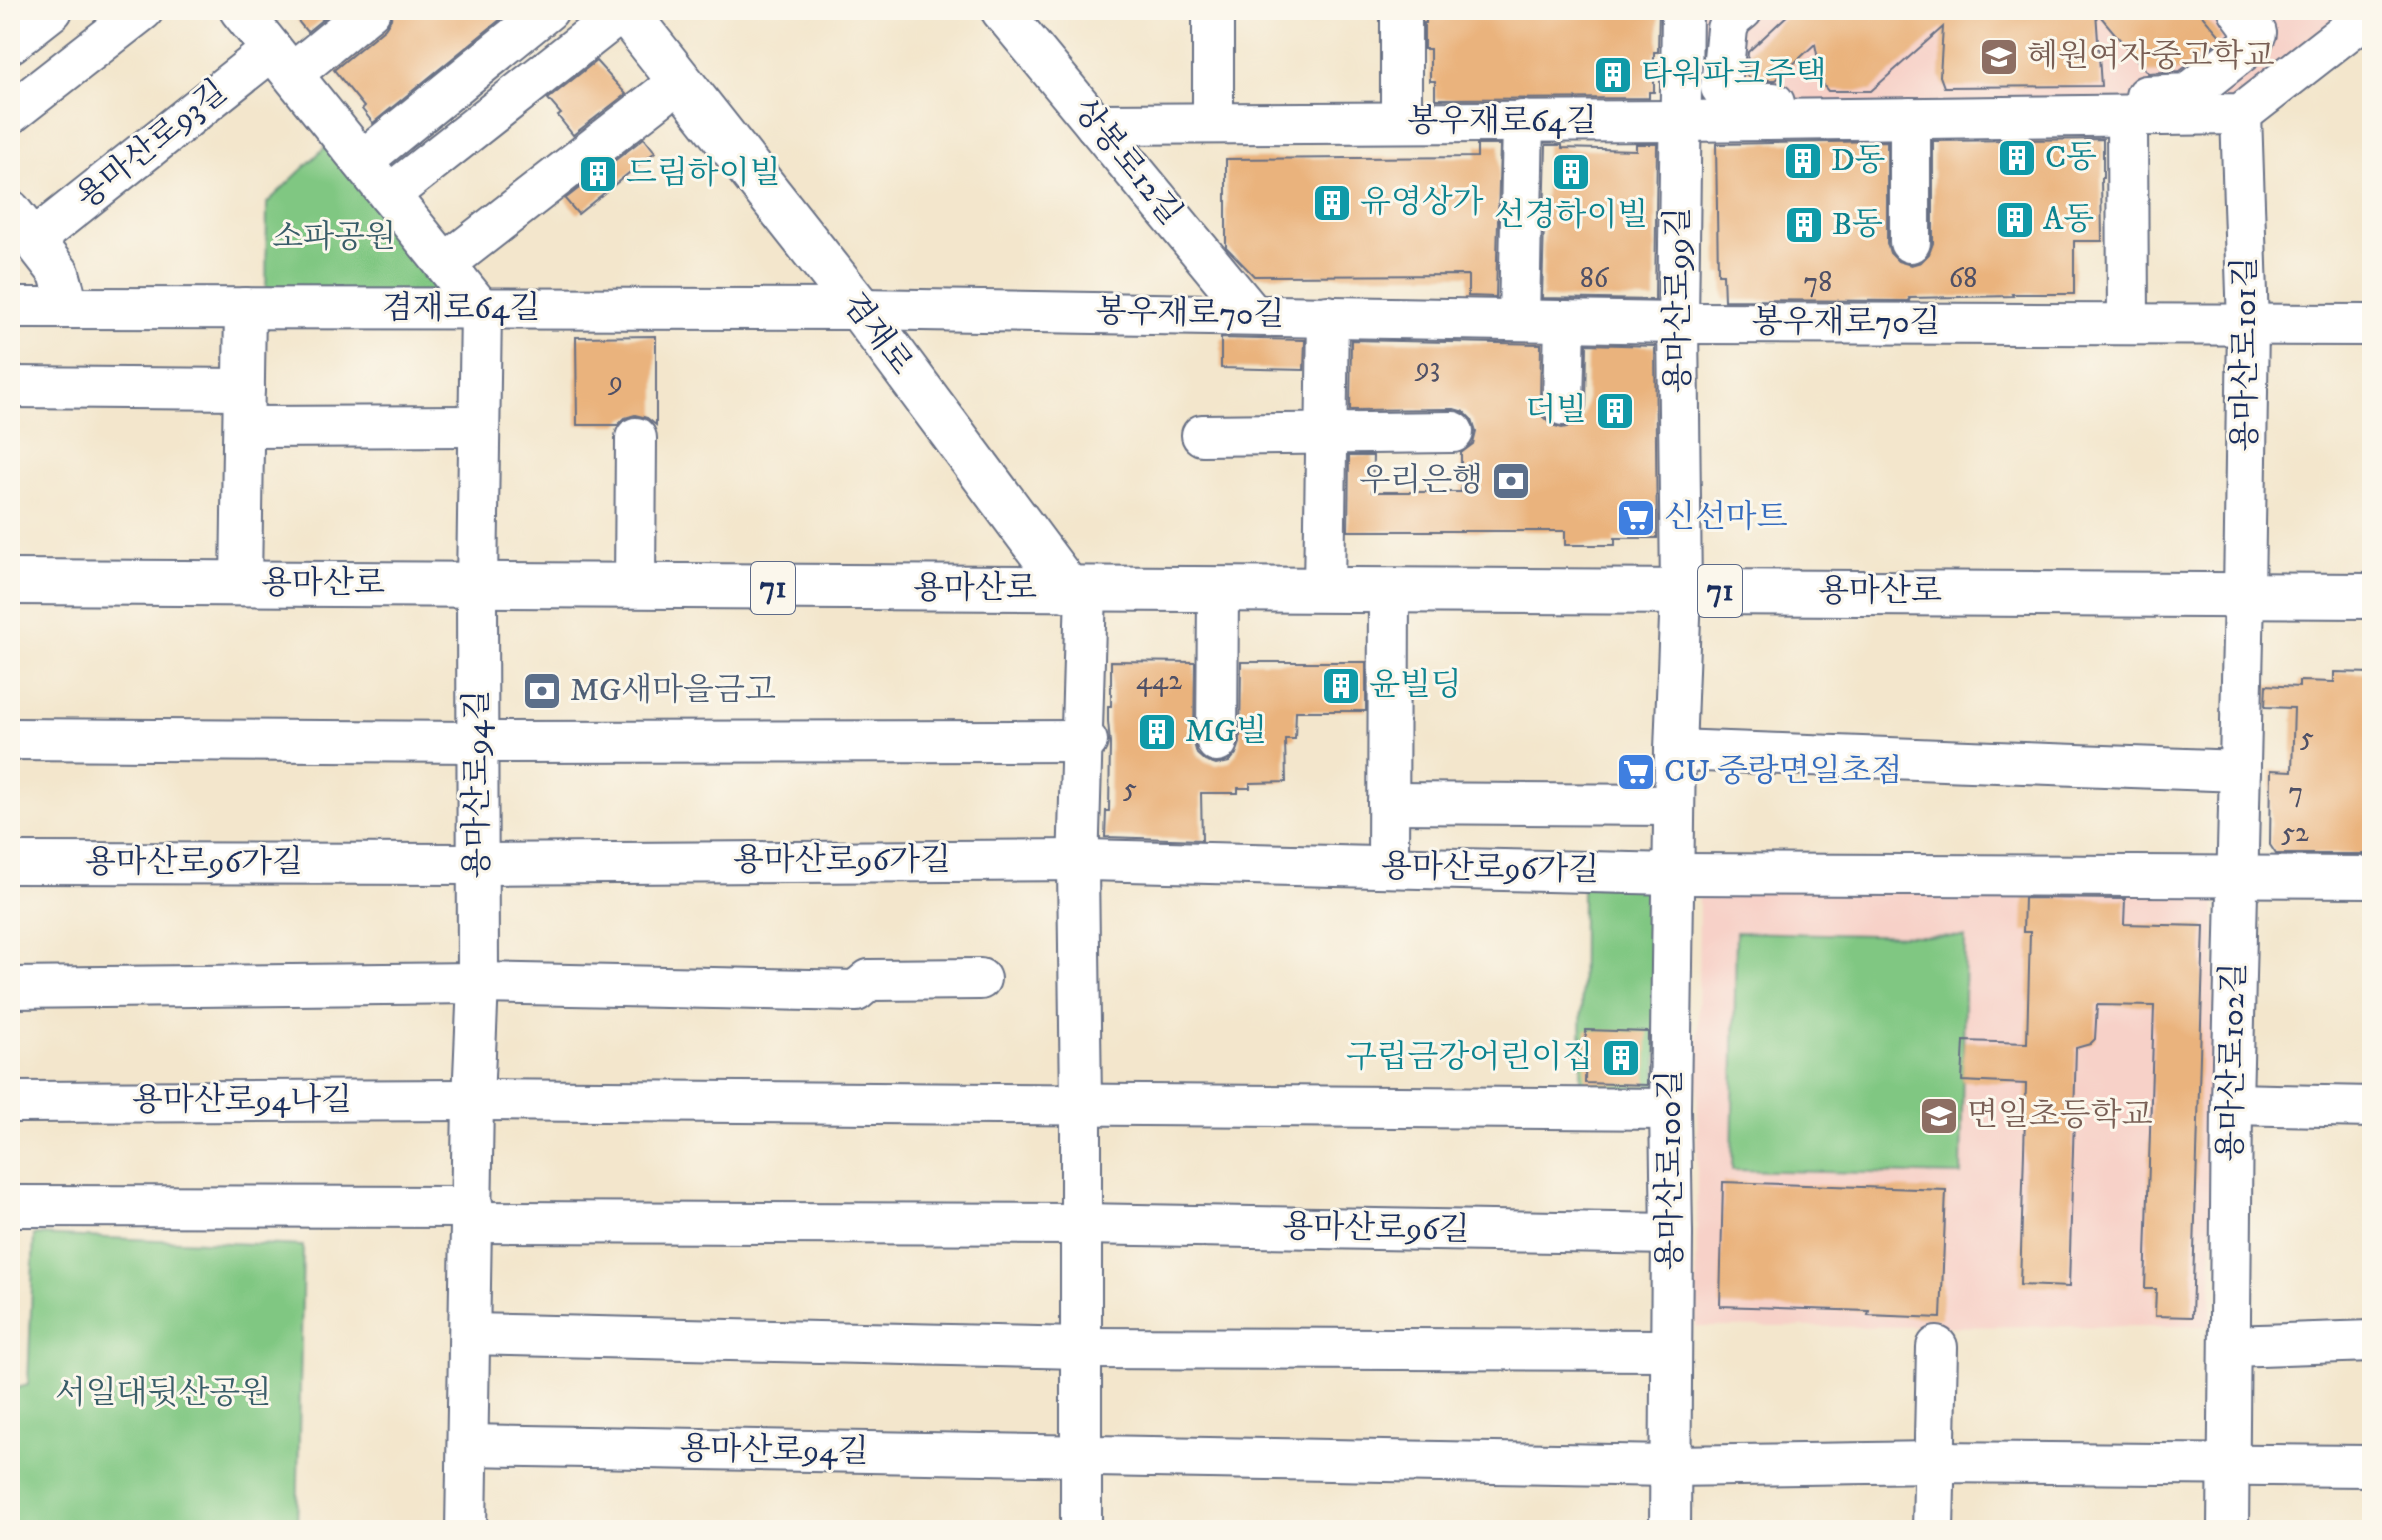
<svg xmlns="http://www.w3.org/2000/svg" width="2382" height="1540" font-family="'IM FELL DW Pica','Noto Serif KR',serif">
  <rect width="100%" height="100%" fill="#fbf7ec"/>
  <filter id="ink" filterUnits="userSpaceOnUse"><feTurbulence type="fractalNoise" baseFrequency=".0125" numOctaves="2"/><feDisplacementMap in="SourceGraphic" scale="16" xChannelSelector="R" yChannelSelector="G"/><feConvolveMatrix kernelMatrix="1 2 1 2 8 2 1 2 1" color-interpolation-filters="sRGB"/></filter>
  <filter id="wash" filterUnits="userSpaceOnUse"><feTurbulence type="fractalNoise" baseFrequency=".006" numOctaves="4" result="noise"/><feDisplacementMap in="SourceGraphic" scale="32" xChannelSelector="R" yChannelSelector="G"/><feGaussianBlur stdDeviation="1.8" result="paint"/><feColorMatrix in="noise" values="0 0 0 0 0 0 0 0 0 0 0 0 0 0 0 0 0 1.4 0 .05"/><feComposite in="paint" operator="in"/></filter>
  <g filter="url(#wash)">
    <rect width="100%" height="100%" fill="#f3e6cc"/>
    <!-- built -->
    <g fill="#f7d1c8">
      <polygon points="1702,10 2357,10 2236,104 1700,114"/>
      <polygon points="1699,890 2215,893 2211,1326 1696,1327"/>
      <polygon points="10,1229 18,1230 16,1377 10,1378"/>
    </g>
    <!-- green -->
    <g fill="#80c782" stroke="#4e7b70" stroke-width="2">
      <polygon points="338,135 476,306 266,305 267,203"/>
      <polygon points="1582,885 1659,886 1657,1102 1581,1101"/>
      <polygon points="1736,932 1965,937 1961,1175 1732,1170"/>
      <polygon points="34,1235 303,1246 297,1530 10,1530 10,1390 28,1385"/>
    </g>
    <g id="blocks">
      <!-- building -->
      <g fill="#eab37d">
        <polygon points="289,10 334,10 307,32"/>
        <polygon points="392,10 512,10 373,123 362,109 364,107 334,70 385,28 391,19"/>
        <polygon points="1474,10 1659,10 1658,52 1654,52 1654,92 1649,92 1649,98 1435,99 1435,81 1430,81 1430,49 1424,49 1424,23 1426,23 1426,12 1474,13"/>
        <polygon points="1793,10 2198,10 2222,38 2180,71 2148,73 2096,11 2101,86 1944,87 1940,76 1943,27 1871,91 1828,91 1823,85 1815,44 1776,80 1750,80 1746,74 1748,52"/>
        <polygon points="596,61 626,94 573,135 558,116 561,114 548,99"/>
        <polygon points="644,138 655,152 578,214 565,199"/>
        <polygon points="2103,139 2103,178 2101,178 2102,241 2074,241 2074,294 2012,294 2013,296 1909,298 1910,301 1724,300 1723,274 1718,274 1716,144 1887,141 1887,243 1890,253 1898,261 1911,265 1921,262 1929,254 1933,243 1933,141"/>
        <polygon points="1636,144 1657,144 1655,300 1542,298 1546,145 1562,145 1562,148 1636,150"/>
        <polygon points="1477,145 1500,145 1496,297 1468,296 1468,275 1254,276 1226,247 1226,159 1477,157"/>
        <polygon points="656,336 656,425 647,418 635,415 625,418 618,425 577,425 576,337"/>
        <polygon points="1221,338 1305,340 1304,370 1221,368"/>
        <polygon points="1351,340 1541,344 1540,405 1543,417 1552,425 1562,428 1575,425 1583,416 1586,406 1587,344 1655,346 1657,538 1615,538 1615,545 1565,545 1565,531 1348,531 1349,456 1373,456 1372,492 1461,492 1461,453 1473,444 1476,432 1472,420 1464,412 1454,409 1350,410"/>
        <polygon points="1111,661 1195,662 1194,743 1197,754 1205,761 1216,765 1229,762 1236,754 1240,743 1241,662 1366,662 1366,711 1296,711 1295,739 1285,739 1286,782 1250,783 1250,788 1238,788 1238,793 1201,793 1202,840 1105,837 1106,811 1109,811 1110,743 1108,721 1108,706 1111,706"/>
        <polygon points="2334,672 2372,673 2370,854 2276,854 2270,845 2271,770 2292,771 2294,708 2265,707 2266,685 2299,687 2299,681 2334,682"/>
        <polygon points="2024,898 2125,899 2124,924 2204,926 2192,1317 2155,1316 2156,1289 2145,1289 2154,1006 2097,1005 2095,1039 2090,1044 2076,1048 2069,1287 2020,1285 2026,1084 1962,1081 1964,1041 2027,1043 2030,932 2023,932"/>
        <polygon points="1586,1030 1648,1032 1647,1085 1585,1083"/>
        <polygon points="1723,1182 1946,1190 1941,1318 1868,1315 1869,1311 1720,1306"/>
      </g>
    </g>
  </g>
  <g filter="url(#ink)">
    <use href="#blocks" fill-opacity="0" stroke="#676f84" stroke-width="2"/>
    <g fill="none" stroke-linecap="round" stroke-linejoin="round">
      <!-- minor casing -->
      <g stroke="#676f84" stroke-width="44">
        <g id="minor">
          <polyline points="240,10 481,309 477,585 478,983 473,1100 466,1530"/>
          <polyline points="1001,10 1252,314"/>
          <polyline points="1742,10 1731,19 1727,29 1721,87 1732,103 1774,103"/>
          <polyline points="10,43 52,10"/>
          <polyline points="292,74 370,10"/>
          <polyline points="2146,96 2188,94 2250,45 2256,33 2239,10"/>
          <polyline points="10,114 143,10"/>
          <polyline points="2127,116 2128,324"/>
          <polyline points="1910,118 1910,242"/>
          <polyline points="1401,122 1401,10"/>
          <polyline points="1213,123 1213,10"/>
          <polyline points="1095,124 1681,121 2241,114 2372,12"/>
          <polyline points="362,161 548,10"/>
          <polyline points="389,195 624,10"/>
          <polyline points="10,210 59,273 64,291 63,308"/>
          <polyline points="33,240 272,50"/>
          <polyline points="445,264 680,81"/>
          <polyline points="10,308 860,309 1678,323 2372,325"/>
          <polyline points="1519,320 1523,121"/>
          <polyline points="10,387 244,389"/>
          <polyline points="1563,405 1565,321"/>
          <polyline points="244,427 479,426"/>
          <polyline points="1202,435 1453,432"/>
          <polyline points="241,584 245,308"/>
          <polyline points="635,587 636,438"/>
          <polyline points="1324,590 1328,316"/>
          <polyline points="10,739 479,742 1087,741"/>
          <polyline points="1217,742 1218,590"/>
          <polyline points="1675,750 2240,771"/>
          <polyline points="1388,803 1674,805"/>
          <polyline points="10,863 479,864 1086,860 1674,874 2372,877"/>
          <polyline points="1388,867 1389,590"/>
          <polyline points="10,988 478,983 856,991 869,980 980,979"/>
          <polyline points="10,1102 473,1100 1670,1109"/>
          <polyline points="2232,1104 2372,1107"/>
          <polyline points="10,1206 473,1207"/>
          <polyline points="473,1222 1080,1224 1672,1234"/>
          <polyline points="470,1334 1079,1348 1671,1350"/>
          <polyline points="2230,1346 2372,1341"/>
          <polyline points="468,1445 1670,1466 1935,1462 2372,1466"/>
          <polyline points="1081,1530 1081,1103 1078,868 1086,590"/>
          <polyline points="1670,1530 1672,1234 1670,1109 1675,750 1681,591 1678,323 1682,10"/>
          <polyline points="1933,1530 1937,1347"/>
          <polyline points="2228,1530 2232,1104 2244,595 2248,324 2241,114"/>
        </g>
      </g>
      <!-- major casing -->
      <g stroke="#676f84" stroke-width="48">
        <g id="major">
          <polyline points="624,10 860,309 1069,590"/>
          <polyline points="10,582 2372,596"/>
        </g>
      </g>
      <!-- minor -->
      <use href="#minor" stroke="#fff" stroke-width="40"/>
      <!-- major -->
      <use href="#major" stroke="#fff" stroke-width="44"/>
    </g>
  </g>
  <!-- icons -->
  <defs>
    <g id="school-square" transform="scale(2)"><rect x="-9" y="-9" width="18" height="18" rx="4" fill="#8d6e63" stroke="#fbf7ec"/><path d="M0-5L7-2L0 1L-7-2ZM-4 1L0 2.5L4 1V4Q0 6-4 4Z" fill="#fff"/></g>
    <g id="building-square" transform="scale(2)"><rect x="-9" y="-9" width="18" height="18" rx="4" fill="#0f9aa8" stroke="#fbf7ec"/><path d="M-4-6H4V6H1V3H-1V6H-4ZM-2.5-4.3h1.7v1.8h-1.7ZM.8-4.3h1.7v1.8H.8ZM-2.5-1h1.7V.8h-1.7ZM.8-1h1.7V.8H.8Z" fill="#fff"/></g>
    <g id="bank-square" transform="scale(2)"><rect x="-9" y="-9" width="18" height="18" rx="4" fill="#5c6f8a" stroke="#fbf7ec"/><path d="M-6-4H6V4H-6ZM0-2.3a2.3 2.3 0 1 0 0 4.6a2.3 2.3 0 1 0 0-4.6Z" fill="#fff"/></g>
    <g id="supermarket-square" transform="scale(2)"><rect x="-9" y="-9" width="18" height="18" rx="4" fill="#3f7fe0" stroke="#fbf7ec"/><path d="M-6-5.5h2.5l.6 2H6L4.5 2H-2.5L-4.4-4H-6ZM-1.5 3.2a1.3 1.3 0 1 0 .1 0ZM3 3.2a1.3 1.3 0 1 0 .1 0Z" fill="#fff"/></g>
  </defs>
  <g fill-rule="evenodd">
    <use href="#school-square" x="1999" y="57"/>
    <use href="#building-square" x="1613" y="75"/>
    <use href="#building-square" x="2017" y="158"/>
    <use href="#building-square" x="1803" y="161"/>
    <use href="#building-square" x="1571" y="172"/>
    <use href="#building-square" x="598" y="174"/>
    <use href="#building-square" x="1332" y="203"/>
    <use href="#building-square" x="2015" y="220"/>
    <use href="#building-square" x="1804" y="225"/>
    <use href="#building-square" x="1615" y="411"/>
    <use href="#bank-square" x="1511" y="481"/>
    <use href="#supermarket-square" x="1636" y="518"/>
    <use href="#building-square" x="1341" y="686"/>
    <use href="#bank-square" x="542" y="691"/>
    <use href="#building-square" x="1157" y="732"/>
    <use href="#supermarket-square" x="1636" y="772"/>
    <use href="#building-square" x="1621" y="1058"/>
    <use href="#school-square" x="1939" y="1116"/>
  </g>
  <g text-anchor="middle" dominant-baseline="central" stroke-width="6" stroke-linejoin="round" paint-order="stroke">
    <!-- number labels -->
    <g font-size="28" fill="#4f5066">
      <text x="1594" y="278">86</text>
      <text x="1963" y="278">68</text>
      <text x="1818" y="282">78</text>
      <text x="1428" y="367">93</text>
      <text x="616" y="381">9</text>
      <text x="1159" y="680">442</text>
      <text x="2307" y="737">5</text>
      <text x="1130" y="788">5</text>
      <text x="2296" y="792">7</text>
      <text x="2295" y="832">52</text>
    </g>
    <!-- shield labels -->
    <g fill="#fbf7ec" stroke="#5e6b89" stroke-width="2">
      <rect x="751" y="562" width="44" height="52" rx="6"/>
      <rect x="1698" y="565" width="44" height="52" rx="6"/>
    </g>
    <g font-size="30" font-weight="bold" fill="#1b2f5e">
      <text x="773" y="588">71</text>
      <text x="1720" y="591">71</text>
    </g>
    <!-- education labels -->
    <g font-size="32" fill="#785e54" stroke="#fbf7ec" text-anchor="start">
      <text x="2027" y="57">혜원여자중고학교</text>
      <text x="1967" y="1116">면일초등학교</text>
    </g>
    <!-- culture labels -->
    <g font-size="32" fill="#0d838f" stroke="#fbf7ec" text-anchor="start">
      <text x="1641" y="75">타워파크주택</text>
      <text x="2045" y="158">C동</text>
      <text x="1831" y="161">D동</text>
      <text x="626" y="174">드림하이빌</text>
      <text x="1360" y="203">유영상가</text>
      <text x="1571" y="216" text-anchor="middle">선경하이빌</text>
      <text x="2043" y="220">A동</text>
      <text x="1832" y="225">B동</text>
      <text x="1587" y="411" text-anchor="end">더빌</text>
      <text x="1369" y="686">윤빌딩</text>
      <text x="1185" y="732">MG빌</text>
      <text x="1593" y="1058" text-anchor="end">구립금강어린이집</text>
    </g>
    <!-- street labels -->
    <g font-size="32" fill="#1b2f5e" stroke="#fbf7ec">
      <text x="1502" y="122">봉우재로64길</text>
      <text transform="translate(152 145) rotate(-39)">용마산로93길</text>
      <text transform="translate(1127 162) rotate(51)">상봉로12길</text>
      <text transform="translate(1679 300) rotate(-90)">용마산로99길</text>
      <text x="461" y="309">겸재로64길</text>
      <text transform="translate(1190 314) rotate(1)">봉우재로70길</text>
      <text x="1846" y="323">봉우재로70길</text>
      <text transform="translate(877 334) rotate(53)">겸재로</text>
      <text transform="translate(2246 354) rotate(-90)">용마산로101길</text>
      <text x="323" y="584">용마산로</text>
      <text x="975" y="589">용마산로</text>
      <text x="1880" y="592">용마산로</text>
      <text transform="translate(478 784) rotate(-90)">용마산로94길</text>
      <text x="842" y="861">용마산로96가길</text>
      <text x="194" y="863">용마산로96가길</text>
      <text transform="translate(1490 869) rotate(1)">용마산로96가길</text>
      <text transform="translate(2233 1062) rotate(-89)">용마산로102길</text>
      <text x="242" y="1101">용마산로94나길</text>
      <text transform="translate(1671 1170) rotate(-90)">용마산로100길</text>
      <text transform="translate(1376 1229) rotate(1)">용마산로96길</text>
      <text transform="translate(774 1451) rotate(1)">용마산로94길</text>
    </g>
    <!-- park labels -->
    <g font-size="32" fill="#395d69" stroke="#fbf7ec">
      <text x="334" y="238">소파공원</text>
      <text x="163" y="1394">서일대뒷산공원</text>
    </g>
    <!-- service labels -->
    <g font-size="32" fill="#4e5e75" stroke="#fbf7ec" text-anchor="end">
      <text x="1483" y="481">우리은행</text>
      <text x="570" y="691" text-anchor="start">MG새마을금고</text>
    </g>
    <!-- shop labels -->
    <g font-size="32" fill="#366cbe" stroke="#fbf7ec" text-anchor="start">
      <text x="1664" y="518">신선마트</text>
      <text x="1664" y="772">CU 중랑면일초점</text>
    </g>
  </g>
  <!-- margin -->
  <rect width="2382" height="1540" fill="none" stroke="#fbf7ec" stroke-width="40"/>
</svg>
